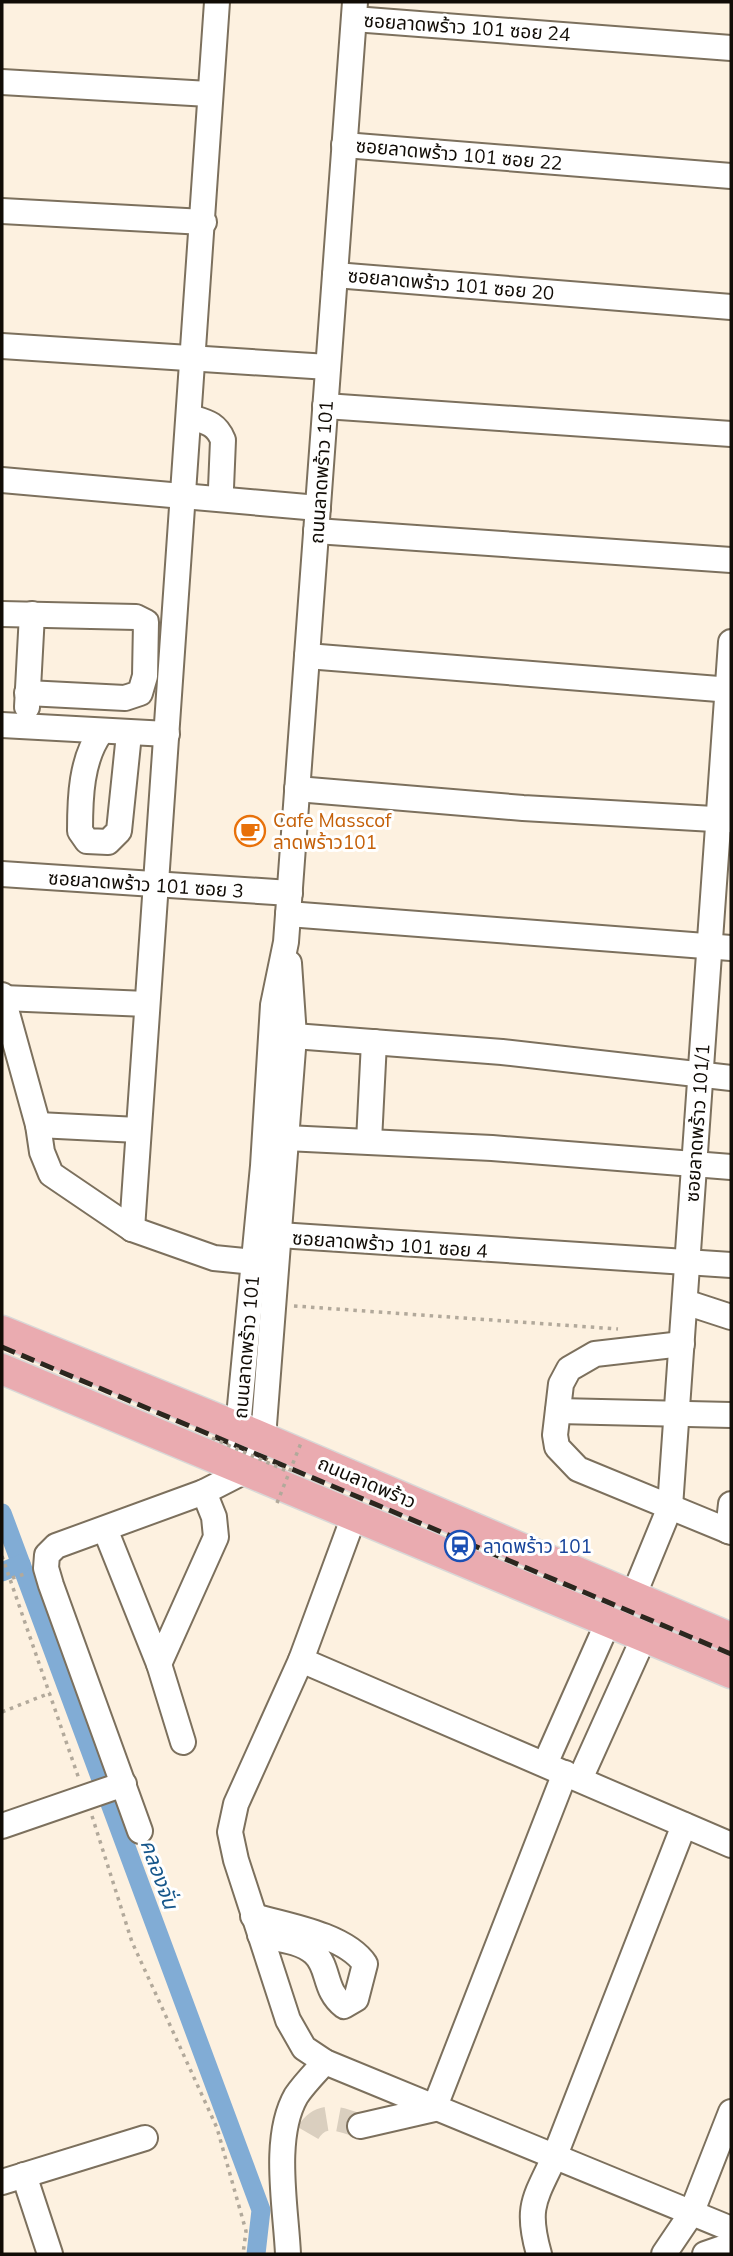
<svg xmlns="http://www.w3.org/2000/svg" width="733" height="2256" font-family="Mulish,'Noto Sans Thai',sans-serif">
  <rect width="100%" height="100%" fill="#fdf1e0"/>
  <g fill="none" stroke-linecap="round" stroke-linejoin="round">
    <!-- canal -->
    <g stroke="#81acd5" stroke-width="19">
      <polyline points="2,1513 261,2210 256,2254"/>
      <polyline points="2,1572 21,1564"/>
    </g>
    <!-- minor-tunnel -->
    <path stroke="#dacfbf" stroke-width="24" stroke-dasharray="24 12" stroke-linecap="butt" d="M308,2133C321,2111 340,2119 360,2126"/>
    <!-- minor casing -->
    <g stroke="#7c705d" stroke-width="28">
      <g id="minor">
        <polyline points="354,19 731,48"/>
        <polyline points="2,82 209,94"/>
        <polyline points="344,145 731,176"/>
        <polyline points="2,211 204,222"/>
        <polyline points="335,275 731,307"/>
        <polyline points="2,346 328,367"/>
        <polyline points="325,406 731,434"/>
        <path d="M190,417C206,422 216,423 223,440L221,488"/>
        <polyline points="2,480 318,508"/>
        <polyline points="316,531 731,560"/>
        <polyline points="2,614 136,617 146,622 145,676 140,693 125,698 27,693"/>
        <polyline points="307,656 731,690"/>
        <polyline points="27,707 32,614"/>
        <polyline points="2,725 167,734"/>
        <path d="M101,732C81,759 80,798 80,831L87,841L108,842L119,831L129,734"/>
        <polyline points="297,789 523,808 731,820"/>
        <polyline points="2,874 290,893"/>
        <polyline points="288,914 731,948"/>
        <polyline points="2,995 38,1125 42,1152 51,1174 132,1229 214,1258 254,1262"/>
        <polyline points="3,998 147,1004"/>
        <polyline points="294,1036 502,1052 731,1078"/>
        <polyline points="38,1125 138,1130"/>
        <polyline points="286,1138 492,1148 731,1167"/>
        <polyline points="369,1141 374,1042"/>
        <polyline points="132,1229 217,2"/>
        <polyline points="279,1235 731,1265"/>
        <polyline points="685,1302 731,1317"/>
        <polyline points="682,1344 595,1354 569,1369 561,1384 555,1435 557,1447 578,1469 731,1532"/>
        <polyline points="558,1411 731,1415"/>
        <polyline points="256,1452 263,1438 294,1036 289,963"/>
        <polyline points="245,1471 238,1427 263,1166 273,1005 286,942 355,2"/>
        <polyline points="354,1516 301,1660 236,1804 230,1832 236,1860 288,2020 304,2048 325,2062 731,2229"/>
        <polyline points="105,1529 159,1664 216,1537 214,1517 204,1492"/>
        <polyline points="728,1531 731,1504"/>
        <polyline points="633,1597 670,1507 731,642"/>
        <polyline points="301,1660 731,1845"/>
        <polyline points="159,1664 183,1742"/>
        <polyline points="545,1764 608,1622"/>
        <polyline points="580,1779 644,1637"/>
        <polyline points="2,1826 124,1784"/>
        <polyline points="140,1831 51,1585 46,1568 47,1555 56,1546 204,1492 245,1471"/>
        <path d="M253,1916C286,1925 346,1935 365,1964L356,1999L344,2006C323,1990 330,1967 314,1953C301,1941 277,1939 260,1935"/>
        <polyline points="360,2126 434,2109 565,1773"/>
        <polyline points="24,2175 50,2254"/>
        <polyline points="2,2182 145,2138"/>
        <path d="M288,2254C286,2208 272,2138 296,2096C304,2084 315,2073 325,2062"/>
        <path d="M539,2254C526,2208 534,2200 554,2158L684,1825"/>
        <polyline points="664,2254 691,2214 731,2112"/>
        <polyline points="705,2254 731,2245"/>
      </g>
    </g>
    <!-- major casing -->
    <g stroke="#d9d8d7" stroke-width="33">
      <g id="major">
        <polyline points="2,1331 254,1434 731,1638"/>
        <polyline points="2,1369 731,1673"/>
      </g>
    </g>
    <!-- path -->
    <g stroke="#b2a99b" stroke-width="3.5" stroke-dasharray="3.5 5" stroke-linecap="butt">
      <polyline points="294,1306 618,1329"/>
      <polyline points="2,1556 79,1779"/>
      <polyline points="12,1578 28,1573"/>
      <polyline points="2,1712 50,1693"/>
      <polyline points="92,1816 132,1942 217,2128 246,2231 243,2254"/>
    </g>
    <!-- minor -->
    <use href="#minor" stroke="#fff" stroke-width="24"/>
    <!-- major -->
    <use href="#major" stroke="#eaabb0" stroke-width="30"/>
    <!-- rail -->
    <polyline stroke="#2b261e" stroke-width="5" stroke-dasharray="14 7" stroke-linecap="butt" points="2,1347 731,1654"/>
    <!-- path-bridge -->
    <g stroke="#b2a99b" stroke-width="3.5" stroke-dasharray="3.5 5" stroke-linecap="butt">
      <polyline points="212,1438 289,1472"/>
      <polyline points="277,1503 301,1443"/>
    </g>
  </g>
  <!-- icons -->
  <defs>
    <g id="cafe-ring" transform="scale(1.575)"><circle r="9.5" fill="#fff" stroke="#e8710a" stroke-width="1.5"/><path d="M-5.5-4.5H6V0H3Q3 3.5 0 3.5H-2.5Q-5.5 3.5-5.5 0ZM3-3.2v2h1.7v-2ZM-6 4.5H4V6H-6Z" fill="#e8710a"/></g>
    <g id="station-ring" transform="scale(1.575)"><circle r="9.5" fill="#fff" stroke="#1a4fb4" stroke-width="1.5"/><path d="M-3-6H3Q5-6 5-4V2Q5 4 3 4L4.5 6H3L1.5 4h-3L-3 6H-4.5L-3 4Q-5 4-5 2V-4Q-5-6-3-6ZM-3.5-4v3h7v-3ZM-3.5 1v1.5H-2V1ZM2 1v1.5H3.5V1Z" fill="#1a4fb4"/></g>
  </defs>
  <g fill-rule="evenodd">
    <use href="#cafe-ring" x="250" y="831"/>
    <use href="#station-ring" x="460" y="1546"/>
  </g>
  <g text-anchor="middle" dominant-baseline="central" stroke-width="6" stroke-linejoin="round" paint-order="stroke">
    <!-- street labels -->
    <g font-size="19" fill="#110c06" stroke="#fff">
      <text transform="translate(467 27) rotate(4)">ซอยลาดพร้าว 101 ซอย 24</text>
      <text transform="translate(459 154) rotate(5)">ซอยลาดพร้าว 101 ซอย 22</text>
      <text transform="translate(451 284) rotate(5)">ซอยลาดพร้าว 101 ซอย 20</text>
      <text transform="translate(321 472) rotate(-86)">ถนนลาดพร้าว 101</text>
      <text transform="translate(146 884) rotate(4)">ซอยลาดพร้าว 101 ซอย 3</text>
      <text transform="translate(697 1123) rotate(-86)">ซอยลาดพร้าว 101/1</text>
      <text transform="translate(390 1244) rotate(4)">ซอยลาดพร้าว 101 ซอย 4</text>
      <text transform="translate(246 1347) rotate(-85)">ถนนลาดพร้าว 101</text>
      <text transform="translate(367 1482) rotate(23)">ถนนลาดพร้าว</text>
    </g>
    <!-- food labels -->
    <g font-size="19" fill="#c56008" stroke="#fff" text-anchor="start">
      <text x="273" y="820">Cafe Masscof<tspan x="273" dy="22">ลาดพร้าว101</tspan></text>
    </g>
    <!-- transit labels -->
    <g font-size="19" fill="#164399" stroke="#fff" text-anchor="start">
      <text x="483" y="1546">ลาดพร้าว 101</text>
    </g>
    <!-- water labels -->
    <g font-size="21" font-style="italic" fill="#17578b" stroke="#fff">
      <text transform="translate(160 1874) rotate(70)">คลองจั่น</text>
    </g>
  </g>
  <!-- border -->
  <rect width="733" height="2256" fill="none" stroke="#110c06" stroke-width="7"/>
</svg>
